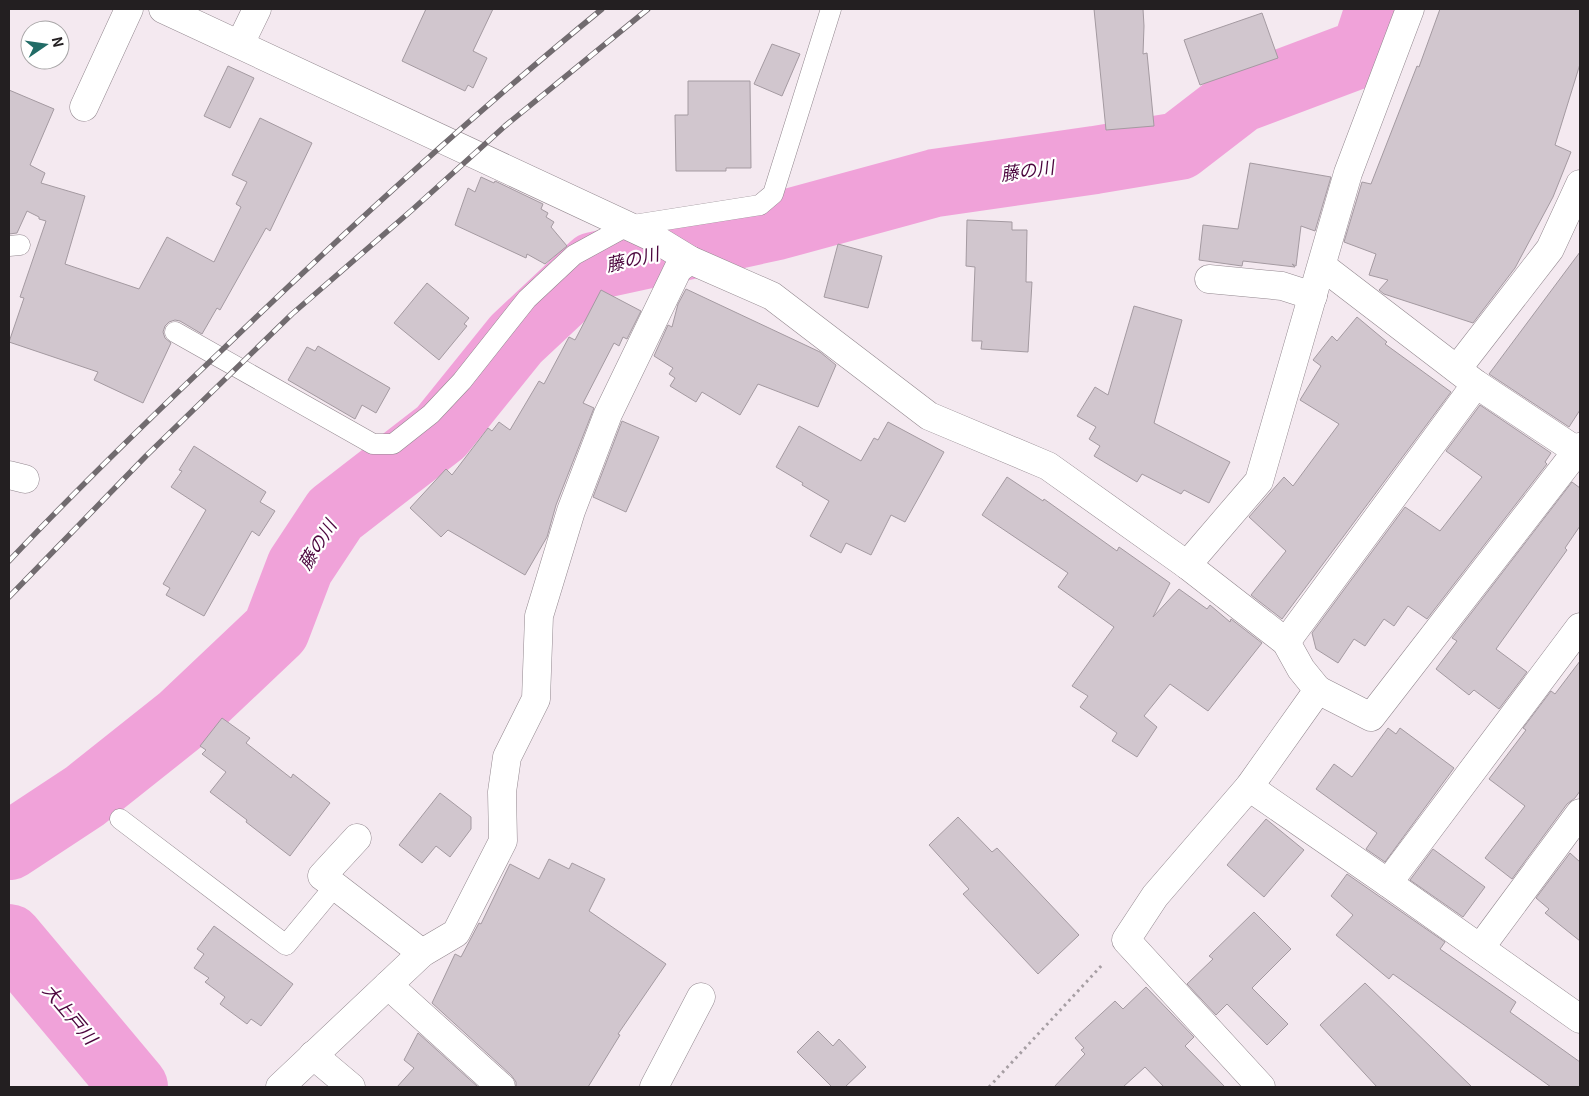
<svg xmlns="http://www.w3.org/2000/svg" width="1589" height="1096" font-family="Georgia,'Noto Sans JP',serif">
  <rect width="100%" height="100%" fill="#f4e9f0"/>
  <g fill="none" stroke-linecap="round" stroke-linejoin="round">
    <!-- river -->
    <g stroke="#f0a2d9" stroke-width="68">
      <polyline points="9,846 85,796 183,718 276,630 300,567 335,514 441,432 516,339 594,266 777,226 935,183 1095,160 1179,146 1240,99 1365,52 1379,9"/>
      <polyline points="9,938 134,1087"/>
    </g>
  </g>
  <!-- building -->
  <g fill="#d1c6ce" stroke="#a49aa1">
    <polygon points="426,9 493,9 473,51 487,58 473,88 468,85 465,91 402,61"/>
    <polygon points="1094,9 1143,9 1144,26 1143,54 1147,53 1154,126 1106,130"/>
    <polygon points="1440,9 1580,9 1580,64 1555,145 1571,152 1553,197 1515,268 1473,323 1384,294 1379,290 1388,280 1369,275 1376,254 1344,242 1362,182 1371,184 1417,66 1419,67"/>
    <polygon points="1262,13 1278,58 1200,85 1184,40"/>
    <polygon points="772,44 800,54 782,96 754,84"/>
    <polygon points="228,66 254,78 230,128 204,116"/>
    <polygon points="688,81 750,81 751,168 726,168 726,171 676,171 675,115 688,115"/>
    <polygon points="9,90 54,109 30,165 45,173 41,183 85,196 65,264 139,289 167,237 214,262 241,207 236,204 247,182 232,175 260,118 312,143 270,231 266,228 220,310 217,308 202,334 180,321 175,320 169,322 165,326 163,332 165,338 171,343 143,403 94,380 98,372 9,342 24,298 20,297 46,221 39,219 39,217 27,211 17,233 9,234"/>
    <polygon points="1250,163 1331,177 1315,231 1301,226 1296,266 1292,264 1295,267 1243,261 1242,266 1199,260 1203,225 1238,229"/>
    <polygon points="481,177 494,183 495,181 543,204 541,209 548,213 546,217 554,222 551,227 567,246 545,264 527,254 526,258 455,225 468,188 475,192"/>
    <polygon points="967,220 1012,222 1012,230 1027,230 1026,282 1032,282 1028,352 981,349 982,341 972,341 975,267 966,266"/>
    <polygon points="838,244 882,256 868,308 824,297"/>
    <polygon points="1580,252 1580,410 1569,427 1489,374"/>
    <polygon points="427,283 469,318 464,324 467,326 439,360 394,323"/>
    <polygon points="686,289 820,352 836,365 818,407 758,384 740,415 702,392 696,402 670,386 675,378 669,374 673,368 654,356 668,325 672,327 678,304"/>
    <polygon points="601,290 641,311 627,339 623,337 619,346 614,343 583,403 594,408 556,505 547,537 525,575 448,530 441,537 410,508 446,469 452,475 488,428 492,431 499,422 510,430 539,381 544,384 569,337 575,340"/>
    <polygon points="1134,306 1182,320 1154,423 1230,462 1209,503 1184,490 1181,494 1142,474 1137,482 1094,456 1100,446 1089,439 1096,427 1077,416 1095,387 1108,395"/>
    <polygon points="1357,317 1387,342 1385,344 1451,392 1282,619 1251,595 1286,551 1249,517 1284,477 1293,486 1339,424 1300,400 1321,366 1313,360 1332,336 1337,341"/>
    <polygon points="318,346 390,388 376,413 362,405 355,419 288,380 307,347 315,351"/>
    <polygon points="1480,405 1551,453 1545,462 1547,464 1427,619 1408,606 1394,626 1384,619 1365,646 1354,639 1338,663 1316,649 1312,633 1405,507 1440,531 1482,477 1446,451"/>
    <polygon points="622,421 659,437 626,512 593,497"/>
    <polygon points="888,422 944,452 905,522 891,515 871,555 846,543 841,553 810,536 829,501 802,485 803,483 776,467 799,426 861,461 874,438 878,440"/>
    <polygon points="194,446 266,492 260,502 275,511 259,536 252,531 204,616 166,595 170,588 163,584 206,510 171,487 182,471 179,470"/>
    <polygon points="1007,477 1043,501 1044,499 1117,551 1119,547 1170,583 1153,617 1179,589 1207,609 1210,605 1230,622 1231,619 1262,643 1208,711 1170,684 1144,716 1157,727 1137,757 1112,741 1117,733 1080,707 1088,696 1072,686 1114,627 1058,587 1068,573 982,515"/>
    <polygon points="1572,482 1580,488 1580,526 1565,548 1567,550 1496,649 1527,672 1499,709 1474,690 1469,695 1436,669 1457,641 1452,638"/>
    <polygon points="1580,661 1580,791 1575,798 1567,804 1512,879 1485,858 1525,806 1489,779 1526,730 1523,728 1551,691 1555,694"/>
    <polygon points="222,718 250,738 246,743 291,778 293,774 330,803 290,856 246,822 247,820 210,792 226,772 202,754 206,750 200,746"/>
    <polygon points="1388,728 1396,734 1400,728 1454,768 1385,862 1366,849 1377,833 1316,789 1334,764 1352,777"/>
    <polygon points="440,793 471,817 471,829 450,857 436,846 422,863 399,845"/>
    <polygon points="958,817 992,852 997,848 1079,935 1038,974 963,894 969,889 929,845"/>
    <polygon points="1266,819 1304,850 1264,897 1227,865"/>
    <polygon points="1433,849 1485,887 1463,917 1410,880"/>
    <polygon points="1570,853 1580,862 1580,941 1545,913 1549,909 1536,898"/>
    <polygon points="549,859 569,869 572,863 605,879 589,911 666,964 618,1034 620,1035 588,1087 516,1087 516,1082 511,1075 432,1003 455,954 461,957 479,923 481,924 510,864 539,879"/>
    <polygon points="1347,874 1445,942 1440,949 1516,1002 1510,1012 1580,1062 1580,1087 1551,1087 1393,974 1389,979 1336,935 1353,915 1331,896"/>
    <polygon points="1254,912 1291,949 1252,988 1288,1024 1267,1045 1227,1004 1216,1015 1187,984 1213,959 1209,956"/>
    <polygon points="214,926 293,984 261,1026 251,1019 247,1024 220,1004 225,997 205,982 209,978 194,968 204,954 197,949"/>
    <polygon points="1365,983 1472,1087 1377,1087 1320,1025"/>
    <polygon points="1146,987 1194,1037 1185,1046 1225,1087 1164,1087 1145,1067 1123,1087 1054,1087 1085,1054 1081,1050 1084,1048 1075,1038 1115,1001 1123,1009"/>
    <polygon points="818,1031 833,1046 839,1039 866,1067 845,1087 832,1087 797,1052"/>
    <polygon points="418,1033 478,1087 397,1087 414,1068 404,1060"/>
  </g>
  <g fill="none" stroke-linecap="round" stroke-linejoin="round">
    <!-- lane casing -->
    <g stroke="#93888f" stroke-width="21">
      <g id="lane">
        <polyline points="9,246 20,245"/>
        <polyline points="175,332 373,444 393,444 431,414 462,381 527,299 574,255 627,226 760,205 773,194 831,9"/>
        <polyline points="120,819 286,945 335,886"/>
      </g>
    </g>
    <!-- street casing -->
    <g stroke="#93888f" stroke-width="29">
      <g id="street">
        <polyline points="163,9 654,238 690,260 772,296 929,416 1048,466 1187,565 1286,642 1301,669 1318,690 1249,787 1155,896 1126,940 1261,1087"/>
        <polyline points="240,44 257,9"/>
        <polyline points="84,107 129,9"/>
        <polyline points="1322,266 1476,384 1580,453"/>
        <polyline points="1209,279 1282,286 1313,296"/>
        <polyline points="1457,369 1550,249 1580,184"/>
        <polyline points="9,475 25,479"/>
        <polyline points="1187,565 1259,481 1348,173 1410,9"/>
        <polyline points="1286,642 1476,384"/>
        <polyline points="1318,690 1371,717 1580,447"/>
        <polyline points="1249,787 1388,883 1580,1019"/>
        <polyline points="357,838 322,876 422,953"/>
        <polyline points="1388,883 1580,627"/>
        <polyline points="1480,948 1580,813"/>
        <polyline points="388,985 501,1087"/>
        <polyline points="313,1055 351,1087"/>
        <polyline points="280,1087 422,953 456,933 503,841 502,792 507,757 536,699 539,616 571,511 608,414 678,269 690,260"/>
        <polyline points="654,1087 701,997"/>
      </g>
    </g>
    <!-- path -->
    <polyline stroke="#a69ea3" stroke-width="3" stroke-dasharray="2.5 4" stroke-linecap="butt" points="989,1087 1103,964"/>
    <!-- lane -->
    <use href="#lane" stroke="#fff" stroke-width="20"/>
    <!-- street -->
    <use href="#street" stroke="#fff" stroke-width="28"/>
    <!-- rail casing -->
    <g stroke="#716b6f" stroke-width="5.5">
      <g id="rail">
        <path d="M9,561C77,489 148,420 220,352C343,233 470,117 602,9"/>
        <polyline points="9,597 146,456 292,314 412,210 505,126 648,9"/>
      </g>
    </g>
    <!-- rail -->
    <use href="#rail" stroke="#fff" stroke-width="4" stroke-dasharray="11" stroke-linecap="butt"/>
  </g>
  <g text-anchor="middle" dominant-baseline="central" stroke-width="4.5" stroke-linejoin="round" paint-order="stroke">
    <!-- water labels -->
    <g font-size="18" font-style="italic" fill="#4c063e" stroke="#fff">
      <text transform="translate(1027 169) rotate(-8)">藤の川</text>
      <text transform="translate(632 258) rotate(-13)">藤の川</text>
      <text transform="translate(316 544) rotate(-58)">藤の川</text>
      <text transform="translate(71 1013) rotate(50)">大上戸川</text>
    </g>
  </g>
  <!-- border -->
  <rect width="1589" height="1096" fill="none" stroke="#231f21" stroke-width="20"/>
  <!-- north arrow -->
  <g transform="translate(45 45) rotate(77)"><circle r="24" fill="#ffffff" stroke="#a7a5a6"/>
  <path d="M0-4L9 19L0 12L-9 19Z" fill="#216b66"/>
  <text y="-8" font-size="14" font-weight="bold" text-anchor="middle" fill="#231f21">N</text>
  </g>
</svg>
